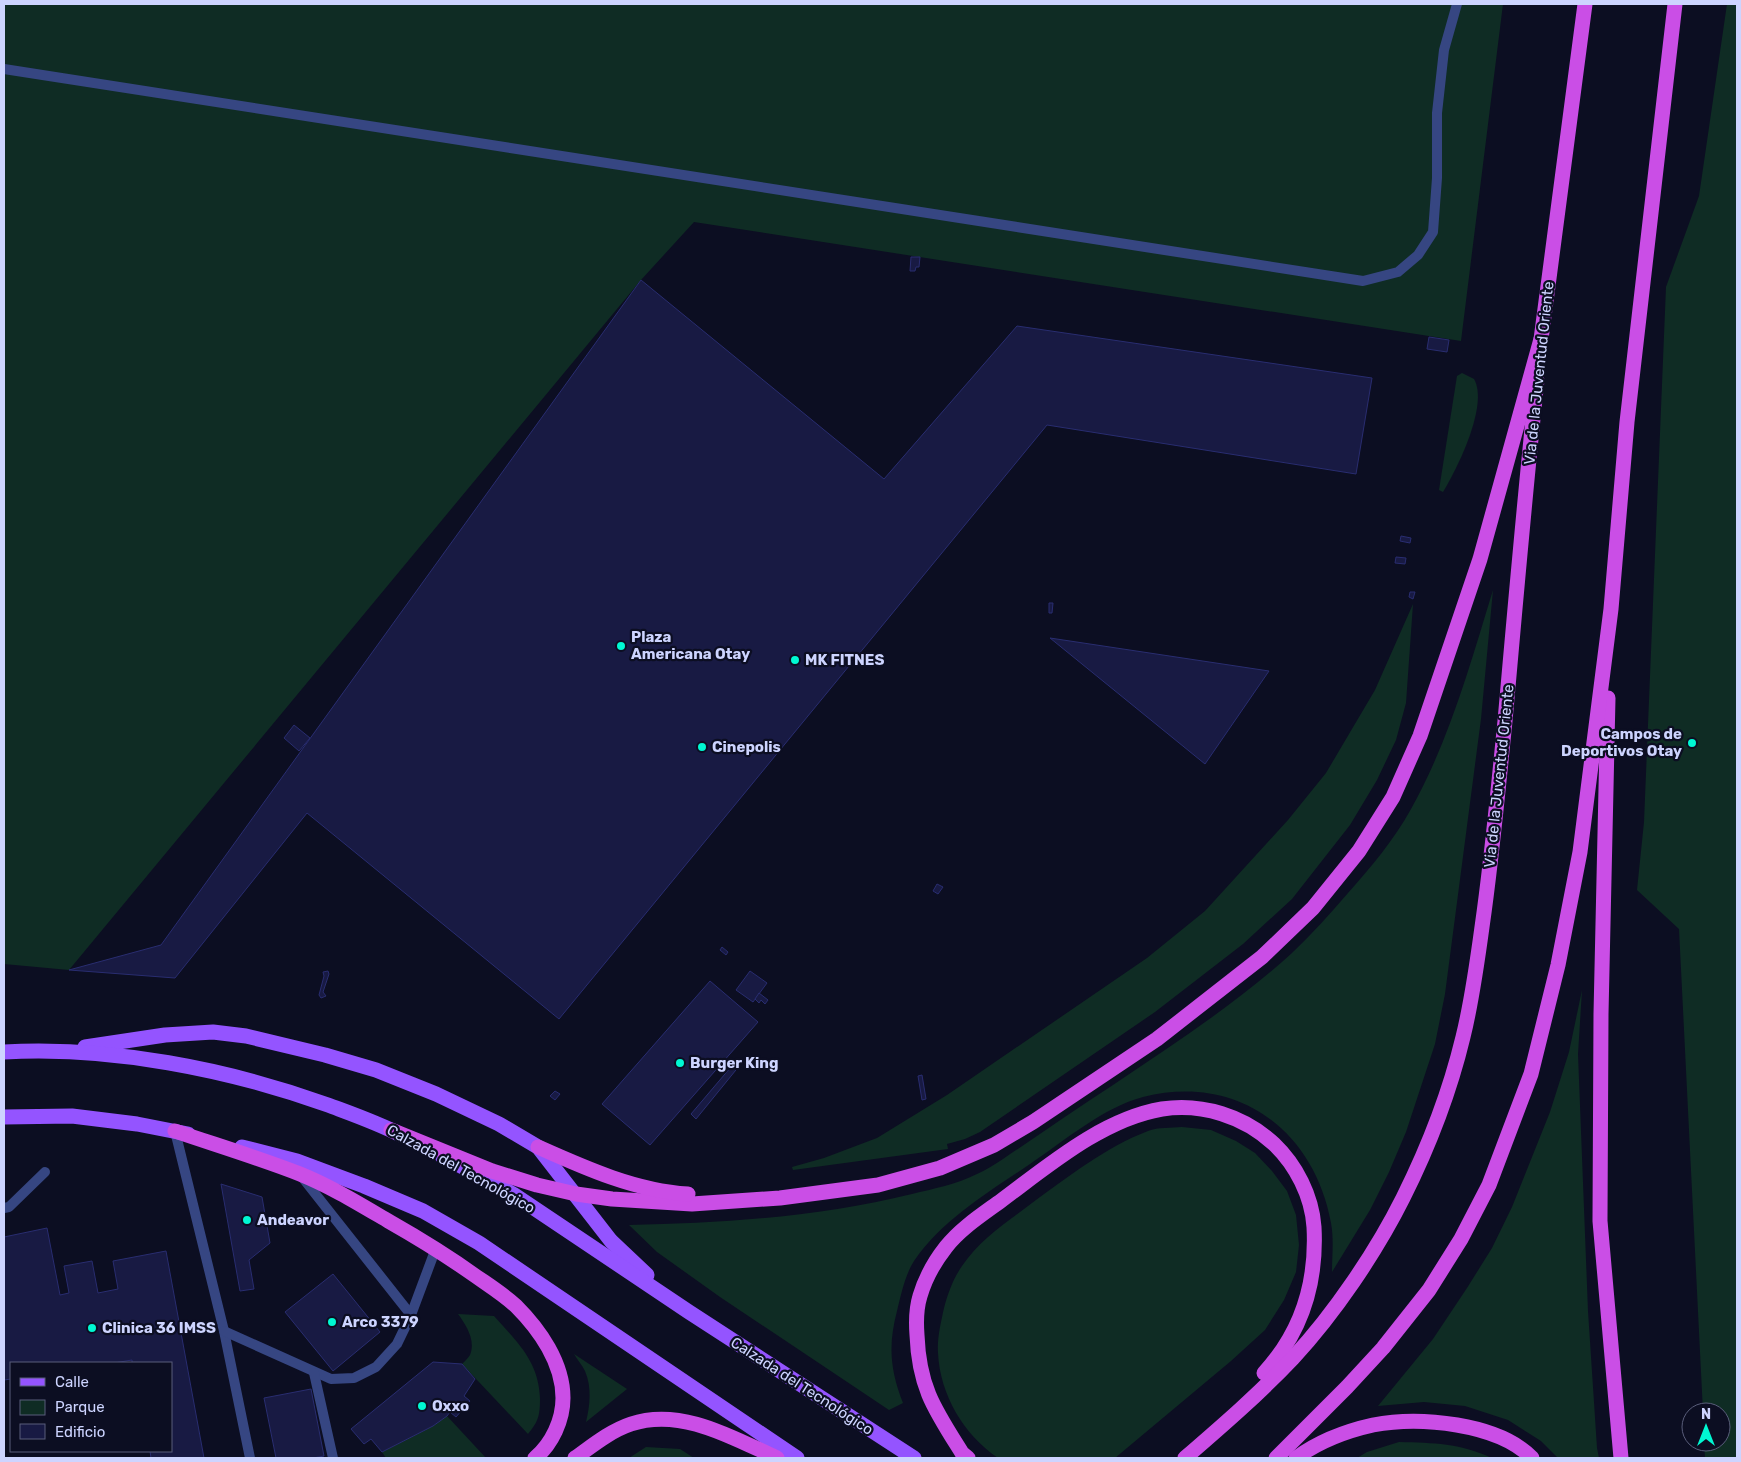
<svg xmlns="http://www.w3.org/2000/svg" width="1741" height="1462" font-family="Rubik,sans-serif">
  <rect width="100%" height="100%" fill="#0c0e22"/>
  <!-- green -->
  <g fill="#0f2c24">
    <polygon points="4,4 1503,4 1461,341 694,222 641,280 69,970 4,964"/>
    <polygon points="1727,4 1737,4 1737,1458 1705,1458 1704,1442 1721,1442 1721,1412 1703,1412 1679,929 1637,890 1644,822 1666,287 1699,196"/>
    <path d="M1462,373L1474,379C1489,405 1457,469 1443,492L1439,490L1457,376Z"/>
    <path d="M1493,590L1481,719L1445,994L1435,1044L1406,1132L1389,1172L1370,1210L1332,1272C1332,1256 1334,1239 1331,1223C1314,1130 1237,1073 1143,1097C1104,1107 1064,1141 1030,1164C989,1192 943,1219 914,1261C905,1275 901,1295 897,1311C888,1345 890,1370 903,1403L889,1410L720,1297L657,1252L629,1225C723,1223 820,1217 912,1194C933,1189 957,1184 977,1174C986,1170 995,1164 1003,1159C1040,1134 1076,1109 1113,1085C1174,1044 1237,1003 1292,953C1312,934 1330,914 1348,893C1371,867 1394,840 1411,809C1449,741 1470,665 1493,590Z"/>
    <polygon points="1413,604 1406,703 1396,740 1377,780 1350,825 1292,899 1243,944 1155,1012 980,1132 965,1139 947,1144 948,1149 793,1170 792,1167 824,1158 877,1138 947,1095 1147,958 1205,911 1288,820 1326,773 1375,690"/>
    <polygon points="1582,990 1578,1054 1588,1311 1597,1448 1599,1458 1558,1458 1541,1441 1508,1420 1465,1406 1424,1402 1378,1406 1433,1339 1467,1288 1492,1248 1512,1207 1550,1112 1569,1052"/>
    <path d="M1182,1127L1211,1130L1236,1141L1255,1153L1272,1171L1287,1191L1296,1215L1299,1245L1296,1272L1284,1300L1265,1330L1231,1361L1115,1458H998C964,1435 940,1395 938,1353C937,1338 941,1322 944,1308C948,1293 953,1279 962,1266C980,1239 1007,1222 1032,1203C1068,1177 1106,1147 1148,1131C1158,1127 1172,1128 1182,1127Z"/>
    <path d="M458,1314L494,1316C517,1342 539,1361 540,1399C540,1416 538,1422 528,1434L462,1364C464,1362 468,1358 470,1355C476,1340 466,1325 458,1314Z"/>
    <path d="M574,1354L627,1389L586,1422C590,1406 592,1387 585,1371C582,1365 577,1359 574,1354Z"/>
    <polygon points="447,1416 486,1458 386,1458 382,1452 433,1426"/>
    <path d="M1399,1442C1435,1443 1458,1443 1492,1458H1357L1367,1452Z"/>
    <polygon points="646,1447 680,1449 694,1458 629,1458"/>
  </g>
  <!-- building -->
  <g fill="#181a43" stroke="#292d70">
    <polygon points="911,257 920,257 919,267 916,267 915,271 910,271"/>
    <polygon points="641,280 884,479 1017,326 1372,378 1356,474 1047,425 559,1019 307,813 175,978 69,970 161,945"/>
    <polygon points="1429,337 1449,340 1447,352 1427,349"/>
    <polygon points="1401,536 1411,538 1410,543 1400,541"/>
    <polygon points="1396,557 1406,558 1405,564 1395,563"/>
    <polygon points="1410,592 1415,592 1413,599 1409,597"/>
    <polygon points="1049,603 1053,603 1052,613 1049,613"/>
    <polygon points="1050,638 1269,671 1205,764"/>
    <polygon points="294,725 310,738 299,751 284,738"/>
    <polygon points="937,884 943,887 938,894 933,891"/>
    <polygon points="722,947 728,952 726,955 720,950"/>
    <polygon points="328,971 329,974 323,992 326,996 321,998 319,995 324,976 323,972"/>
    <polygon points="750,971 767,983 753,1002 736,990"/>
    <polygon points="710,981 758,1022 650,1145 602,1104"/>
    <polygon points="759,993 768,1000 765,1004 761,1000 759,1003 755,999"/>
    <polygon points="736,1061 740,1065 696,1119 691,1114"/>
    <polygon points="922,1075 926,1099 922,1100 918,1076"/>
    <polygon points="555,1091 560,1094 555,1100 550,1096"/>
    <polygon points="221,1184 262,1197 270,1243 249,1260 254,1289 240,1291"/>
    <polygon points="47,1228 60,1295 69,1293 64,1266 92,1261 98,1293 118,1289 113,1261 166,1251 204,1458 151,1458 150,1451 171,1451 171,1363 132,1363 132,1360 114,1363 11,1363 11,1379 4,1380 4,1237"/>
    <polygon points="333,1274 380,1332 333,1371 285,1312"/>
    <polygon points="433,1362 462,1364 475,1379 464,1396 470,1401 456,1417 450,1412 447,1416 433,1426 382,1452 371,1439 364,1444 351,1429"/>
    <polygon points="311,1389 324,1456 313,1458 276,1458 264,1398"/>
  </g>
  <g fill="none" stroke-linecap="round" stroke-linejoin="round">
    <!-- service -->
    <g stroke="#364682" stroke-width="10">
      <polyline points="4,69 1363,281 1398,272 1418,255 1433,232 1437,178 1437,113 1444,50 1457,4"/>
      <polyline points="175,1131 224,1331 250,1458"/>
      <polyline points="302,1177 411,1315"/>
      <polyline points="4,1208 9,1207 45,1172"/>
      <polyline points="224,1331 331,1379 354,1378 376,1367 397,1344 411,1315 436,1248"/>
      <polyline points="314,1373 333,1458"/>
    </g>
    <!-- primary -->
    <g stroke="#9454ff" stroke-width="15">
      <polyline points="85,1047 165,1035 213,1032 246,1036 325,1055 376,1070 436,1094 499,1124 538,1147 611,1241 647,1275"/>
      <path d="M4,1052C110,1046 228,1069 328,1105C352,1114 378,1123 401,1135"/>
      <polyline points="4,1117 72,1116 137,1124 188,1134"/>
      <polyline points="242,1147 297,1161 364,1186 423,1211 479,1243 797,1458"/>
      <polyline points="442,1156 513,1194 689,1312 914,1458"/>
    </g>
    <!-- trunk -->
    <g stroke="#ca4ee6" stroke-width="15">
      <polyline points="1540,347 1585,4"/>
      <polyline points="1608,698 1601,1014 1600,1221 1621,1458"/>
      <polyline points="391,1130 492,1171 537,1185 576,1194 612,1199 692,1204 780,1198 878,1185 940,1168 994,1145 1033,1122 1157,1039 1262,957 1313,908 1359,851 1393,797 1420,736 1480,559 1541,339"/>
      <path d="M175,1131C216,1145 259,1158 300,1174C332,1187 361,1205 390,1222C420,1239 449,1257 477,1277C490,1286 504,1295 516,1306C540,1330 563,1363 563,1398C563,1420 552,1444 535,1458"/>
      <path d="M538,1147C585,1168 636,1191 688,1194"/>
      <path d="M575,1458C592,1446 610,1431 631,1424C681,1407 733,1438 777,1458"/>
      <path d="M968,1458L962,1453C935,1410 919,1388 917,1335C916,1322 916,1309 920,1296C925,1279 935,1261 946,1247C961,1228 983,1214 1002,1200C1049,1165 1103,1119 1162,1109C1202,1103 1244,1116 1274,1144C1296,1165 1312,1196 1314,1227C1317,1283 1302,1332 1264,1373"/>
      <path d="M1185,1458C1222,1426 1259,1394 1293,1358C1334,1314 1376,1252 1403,1198C1428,1148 1450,1091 1463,1037C1472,1001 1477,964 1482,927C1492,858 1498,790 1505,721C1515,607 1525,494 1537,380"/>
      <polyline points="1276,1458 1347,1387 1383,1348 1429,1290 1461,1239 1489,1185 1531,1074 1558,965 1580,852 1611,609 1627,422 1675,4"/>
      <path d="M1296,1458C1318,1442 1346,1431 1373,1425C1419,1416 1498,1423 1532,1458"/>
    </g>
  </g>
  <!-- markers -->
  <g fill="#00f8d3" stroke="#0c0e22" stroke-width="2">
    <circle cx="621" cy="646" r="5"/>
    <circle cx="795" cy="660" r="5"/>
    <circle cx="1692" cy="743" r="5"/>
    <circle cx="702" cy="747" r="5"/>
    <circle cx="680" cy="1063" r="5"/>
    <circle cx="247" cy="1220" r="5"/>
    <circle cx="332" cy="1322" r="5"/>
    <circle cx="92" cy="1328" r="5"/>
    <circle cx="422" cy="1406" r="5"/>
  </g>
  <g text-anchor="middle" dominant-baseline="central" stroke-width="4.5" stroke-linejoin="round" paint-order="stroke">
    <!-- street labels -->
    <g font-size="15" fill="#cdd4ff" stroke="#0c0e22">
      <text transform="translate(1539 373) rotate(-84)">Via de la Juventud Oriente</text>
      <text transform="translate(1499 776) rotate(-84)">Via de la Juventud Oriente</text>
      <text transform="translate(461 1169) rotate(29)">Calzada del Tecnológico</text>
      <text transform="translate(802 1386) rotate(33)">Calzada del Tecnológico</text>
    </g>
    <!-- poi labels -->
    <g font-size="15" font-weight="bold" fill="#cdd4ff" stroke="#0c0e22" text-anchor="start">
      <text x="631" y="637">Plaza<tspan x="631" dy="17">Americana Otay</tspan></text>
      <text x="805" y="660">MK FITNES</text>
      <text x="1682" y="734" text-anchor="end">Campos de<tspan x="1682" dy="17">Deportivos Otay</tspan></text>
      <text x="712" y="747">Cinepolis</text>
      <text x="690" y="1063">Burger King</text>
      <text x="257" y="1220">Andeavor</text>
      <text x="342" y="1322">Arco 3379</text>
      <text x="102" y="1328">Clinica 36 IMSS</text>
      <text x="432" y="1406">Oxxo</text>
    </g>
  </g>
  <!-- border -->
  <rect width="1741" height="1462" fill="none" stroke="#cdd4ff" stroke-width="10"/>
  <!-- legend -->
  <rect x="10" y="1362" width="162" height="90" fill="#0c0e22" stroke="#595d7a"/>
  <rect x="20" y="1378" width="25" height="8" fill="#9454ff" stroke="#595d7a"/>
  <text x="55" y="1387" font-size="15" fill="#cdd4ff">Calle</text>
  <rect x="20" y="1400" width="25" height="15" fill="#0f2c24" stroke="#595d7a"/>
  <text x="55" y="1412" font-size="15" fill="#cdd4ff">Parque</text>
  <rect x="20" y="1424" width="25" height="15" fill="#181a43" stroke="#595d7a"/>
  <text x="55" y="1437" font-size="15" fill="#cdd4ff">Edificio</text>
  <!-- north arrow -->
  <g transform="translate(1706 1427)"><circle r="24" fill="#0c0e22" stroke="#595d7a"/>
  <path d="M0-4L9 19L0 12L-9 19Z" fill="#00f8d3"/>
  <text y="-8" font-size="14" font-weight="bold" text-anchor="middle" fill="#cdd4ff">N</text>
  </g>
</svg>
